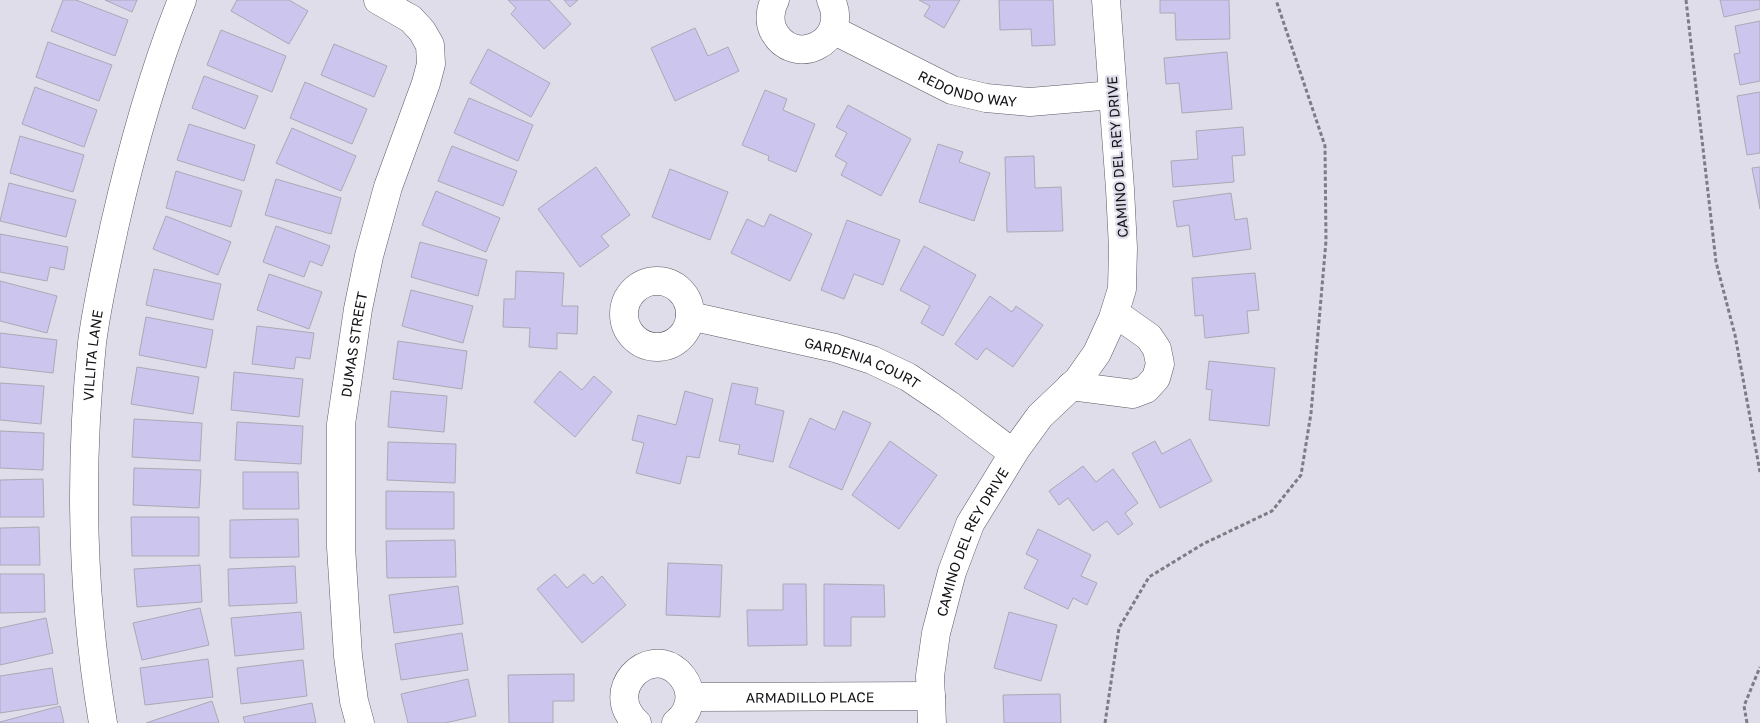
<svg xmlns="http://www.w3.org/2000/svg" width="1760" height="723" font-family="'Golos Text',sans-serif">
  <rect width="100%" height="100%" fill="#dfddea"/>
  <!-- building -->
  <g fill="#ccc5ee" stroke="#aba9b5">
    <polygon points="63,0 76,0 128,20 115,56 51,31"/>
    <polygon points="105,0 137,0 132,12"/>
    <polygon points="237,0 289,0 308,11 289,44 231,11"/>
    <polygon points="508,0 549,0 571,24 544,49 511,14 516,8"/>
    <polygon points="564,0 578,0 570,7"/>
    <polygon points="919,0 960,0 944,28 924,16 930,6"/>
    <polygon points="999,0 1053,0 1055,45 1032,46 1031,29 1000,30"/>
    <polygon points="1160,0 1229,0 1230,39 1176,40 1175,13 1160,13"/>
    <polygon points="1720,0 1760,0 1760,9 1724,17"/>
    <polygon points="1760,21 1760,81 1740,85 1734,54 1740,53 1735,26"/>
    <polygon points="695,28 708,56 728,47 739,71 675,101 651,48"/>
    <polygon points="221,30 286,56 272,92 207,65"/>
    <polygon points="48,42 112,65 99,101 36,77"/>
    <polygon points="334,44 387,66 374,97 321,75"/>
    <polygon points="488,49 550,83 531,117 470,83"/>
    <polygon points="1227,52 1232,109 1182,113 1179,83 1166,84 1164,58"/>
    <polygon points="204,76 258,96 245,129 192,108"/>
    <polygon points="305,82 367,109 352,144 290,118"/>
    <polygon points="35,87 97,110 84,147 22,124"/>
    <polygon points="765,90 787,99 783,110 815,124 796,172 768,160 769,156 742,145"/>
    <polygon points="1760,92 1760,153 1747,155 1737,96"/>
    <polygon points="469,98 533,125 518,161 454,133"/>
    <polygon points="848,105 911,139 881,196 841,175 847,163 835,156 847,133 836,127"/>
    <polygon points="189,124 255,145 244,181 177,160"/>
    <polygon points="1243,127 1245,155 1232,156 1234,182 1173,187 1171,161 1198,159 1196,131"/>
    <polygon points="292,128 356,156 341,191 276,163"/>
    <polygon points="20,136 84,155 73,192 10,173"/>
    <polygon points="938,144 963,152 959,162 990,173 974,221 919,202"/>
    <polygon points="452,146 517,171 503,206 438,181"/>
    <polygon points="1034,156 1035,188 1061,187 1063,231 1007,232 1005,157"/>
    <polygon points="596,167 630,215 601,236 609,246 580,267 538,209"/>
    <polygon points="1760,167 1760,209 1752,168"/>
    <polygon points="670,169 728,192 710,240 652,217"/>
    <polygon points="176,171 242,191 231,227 166,208"/>
    <polygon points="276,179 341,198 331,234 265,215"/>
    <polygon points="9,183 76,200 66,237 0,221"/>
    <polygon points="436,191 500,218 486,252 422,225"/>
    <polygon points="1231,193 1235,220 1247,218 1251,249 1193,257 1189,225 1177,227 1173,201"/>
    <polygon points="770,214 812,234 790,281 731,253 747,219 764,227"/>
    <polygon points="166,216 231,242 218,275 153,249"/>
    <polygon points="847,220 900,240 883,285 854,274 844,299 821,290"/>
    <polygon points="276,226 330,246 322,266 310,261 304,277 263,262"/>
    <polygon points="0,234 68,247 64,270 50,267 47,281 0,272"/>
    <polygon points="420,242 487,260 478,296 411,277"/>
    <polygon points="924,246 976,275 943,336 921,323 930,306 900,290"/>
    <polygon points="154,269 221,284 213,320 146,305"/>
    <polygon points="516,271 564,273 562,306 578,306 577,334 557,333 557,349 529,347 530,328 503,327 504,299 515,299"/>
    <polygon points="1255,273 1259,310 1247,311 1249,333 1205,338 1203,315 1195,316 1192,278"/>
    <polygon points="269,274 322,292 309,329 257,310"/>
    <polygon points="0,281 57,296 47,333 0,321"/>
    <polygon points="411,290 473,306 463,343 402,326"/>
    <polygon points="990,296 1012,312 1016,306 1043,325 1013,367 986,348 977,360 955,344"/>
    <polygon points="146,317 213,330 206,368 139,355"/>
    <polygon points="257,326 314,333 310,359 296,357 294,369 252,364"/>
    <polygon points="0,333 57,340 53,373 0,367"/>
    <polygon points="398,341 467,351 462,389 393,379"/>
    <polygon points="1209,361 1275,368 1269,426 1209,420 1212,390 1206,389"/>
    <polygon points="137,367 199,377 193,414 131,404"/>
    <polygon points="560,371 582,390 594,376 612,392 575,437 534,402"/>
    <polygon points="234,372 303,379 299,417 231,410"/>
    <polygon points="0,383 44,386 41,424 0,420"/>
    <polygon points="732,383 758,388 755,404 784,411 773,462 738,454 740,445 719,441"/>
    <polygon points="391,391 447,396 444,432 388,427"/>
    <polygon points="685,391 713,399 699,458 687,456 680,484 636,473 644,443 632,440 638,415 676,425"/>
    <polygon points="843,411 871,423 842,490 789,467 810,418 835,430"/>
    <polygon points="134,419 202,423 200,461 132,457"/>
    <polygon points="237,422 303,426 301,464 235,460"/>
    <polygon points="0,431 44,433 43,470 0,468"/>
    <polygon points="1190,439 1212,481 1160,508 1132,453 1155,441 1162,454"/>
    <polygon points="890,441 937,475 899,529 852,495"/>
    <polygon points="388,442 456,444 455,483 387,480"/>
    <polygon points="1083,466 1096,482 1113,469 1138,503 1125,513 1133,524 1118,535 1107,521 1093,531 1068,498 1059,505 1049,491"/>
    <polygon points="134,468 201,470 199,508 133,505"/>
    <polygon points="243,472 298,472 299,509 243,509"/>
    <polygon points="43,479 44,517 0,517 0,480"/>
    <polygon points="386,491 454,492 454,529 386,529"/>
    <polygon points="131,517 199,517 199,556 132,556"/>
    <polygon points="298,519 299,557 230,558 230,520"/>
    <polygon points="39,527 40,565 0,565 0,528"/>
    <polygon points="1038,529 1091,555 1081,576 1097,583 1087,605 1073,598 1068,609 1024,588 1038,560 1026,554"/>
    <polygon points="455,540 456,577 387,578 386,541"/>
    <polygon points="668,563 722,565 720,617 666,615"/>
    <polygon points="200,565 202,602 137,607 134,569"/>
    <polygon points="295,566 297,603 229,606 228,569"/>
    <polygon points="0,574 44,574 45,612 0,613"/>
    <polygon points="555,574 567,588 584,574 593,584 602,576 626,605 582,643 537,589"/>
    <polygon points="783,584 806,584 807,645 748,646 747,610 783,610"/>
    <polygon points="824,584 884,585 885,617 851,617 851,646 824,646"/>
    <polygon points="458,586 463,624 394,633 389,595"/>
    <polygon points="200,608 209,645 142,660 133,623"/>
    <polygon points="301,612 304,649 235,656 231,618"/>
    <polygon points="1009,612 1057,625 1041,681 994,668"/>
    <polygon points="46,618 53,653 0,665 0,628"/>
    <polygon points="462,633 468,670 401,680 395,644"/>
    <polygon points="208,659 213,697 145,705 140,668"/>
    <polygon points="303,660 307,696 241,704 237,668"/>
    <polygon points="52,668 58,704 0,713 0,676"/>
    <polygon points="574,674 574,701 553,701 553,723 509,723 508,675"/>
    <polygon points="468,679 476,716 445,723 408,723 401,694"/>
    <polygon points="1060,694 1061,723 1004,723 1003,695"/>
    <polygon points="212,701 219,723 146,723"/>
    <polygon points="312,703 316,723 245,723 243,717"/>
    <polygon points="60,706 64,723 0,723 0,722"/>
  </g>
  <g fill="none" stroke-linecap="round" stroke-linejoin="round">
    <!-- minor casing -->
    <g stroke="#5c5a65" stroke-width="29">
      <g id="minor">
        <path d="M775,0C770,9 769,21 773,30C793,70 851,42 831,0"/>
        <path id="s1" d="M833,30L952,90L986,98L1030,102L1113,95"/>
        <circle cx="657" cy="314" r="33"/>
        <path id="s2" d="M690,316L835,348L872,360L908,377L948,404L1013,453"/>
        <polyline points="1071,386 1133,394 1146,389 1156,378 1160,364 1157,349 1149,337 1115,313"/>
        <path id="s3" d="M690,697L931,696"/>
        <path id="s4" d="M103,723C82,599 79,468 92,343C97,304 106,266 114,228C132,148 152,75 182,0"/>
        <path id="s5" d="M360,723L354,701L348,656L341,547V424L358,309L369,256L388,187L426,83L431,64L430,45L422,31L411,19L378,0"/>
        <path d="M637,723C602,692 647,644 678,672C684,678 688,684 689,692C691,704 686,715 676,723"/>
        <path id="s6" d="M932,723L930,676L936,633L952,572L970,524L1016,449L1040,416L1078,380L1097,353L1113,318L1122,289L1123,248L1120,189L1106,0"/>
      </g>
    </g>
    <!-- path -->
    <g stroke="#7d7b84" stroke-width="3" stroke-dasharray="4 2.5" stroke-linecap="butt">
      <polyline points="1686,0 1716,262 1735,335 1760,472"/>
      <polyline points="1105,723 1119,628 1149,577 1203,544 1272,511 1301,475 1311,413 1326,241 1325,146 1276,0"/>
      <polyline points="1747,723 1744,706 1760,667"/>
    </g>
    <!-- minor -->
    <use href="#minor" stroke="#fff" stroke-width="28"/>
  </g>
  <g text-anchor="middle" dominant-baseline="central" stroke-width="4.5" stroke-linejoin="round" paint-order="stroke">
    <!-- street labels -->
    <g font-size="14" fill="#121115" stroke="#dfddea">
      <text stroke="none"><textPath href="#s1" startOffset="148">REDONDO WAY</textPath></text>
      <text transform="translate(1117 157) rotate(-94)">CAMINO DEL REY DRIVE</text>
      <text stroke="none"><textPath href="#s5" startOffset="381">DUMAS STREET</textPath></text>
      <text stroke="none"><textPath href="#s4" startOffset="369">VILLITA LANE</textPath></text>
      <text stroke="none"><textPath href="#s2" startOffset="179">GARDENIA COURT</textPath></text>
      <text stroke="none"><textPath href="#s6" startOffset="189">CAMINO DEL REY DRIVE</textPath></text>
      <text stroke="none"><textPath href="#s3" startOffset="120">ARMADILLO PLACE</textPath></text>
    </g>
  </g>
</svg>
